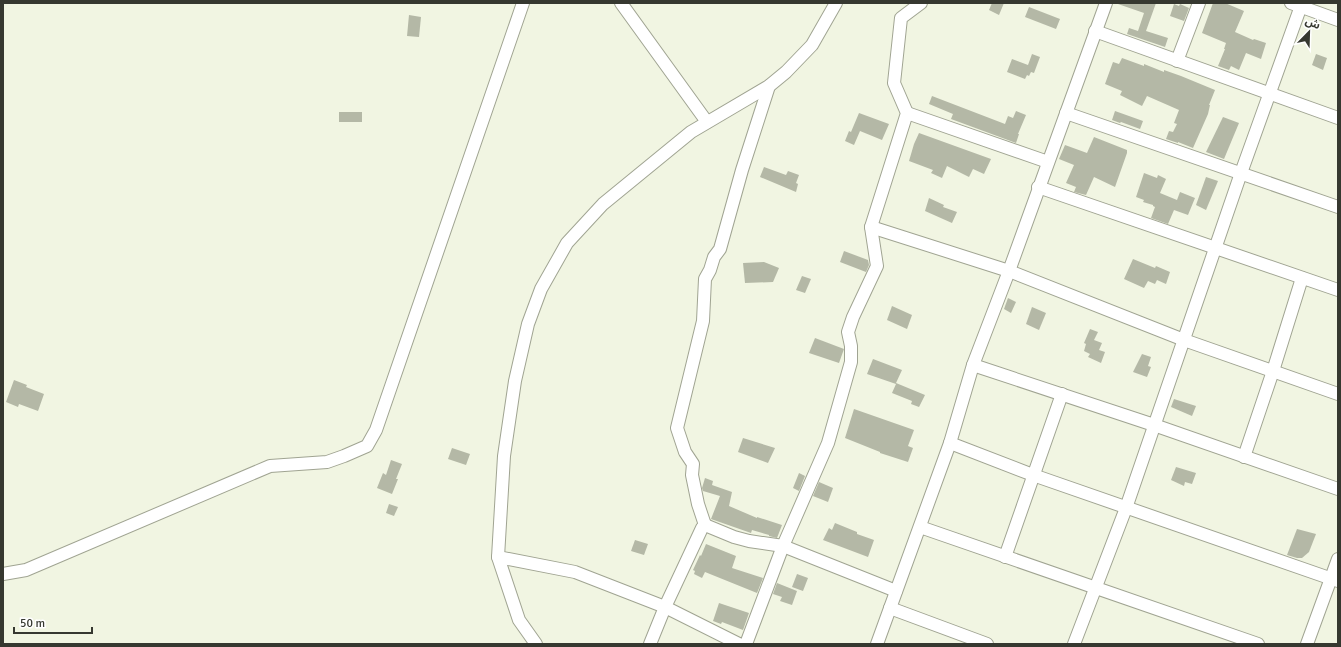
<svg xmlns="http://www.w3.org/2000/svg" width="1341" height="647" font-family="Signika,'Noto Sans Arabic',sans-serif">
  <rect width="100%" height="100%" fill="#f1f5e2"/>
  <!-- building -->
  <g fill="#b4b8a6">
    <polygon points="992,3 1004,3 999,15 989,10"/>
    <polygon points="1119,3 1156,3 1146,31 1168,38 1165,47 1127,34 1129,28 1138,31 1144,13 1118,4"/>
    <polygon points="1213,3 1225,3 1244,11 1235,32 1253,40 1254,39 1266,43 1261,59 1246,53 1239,70 1231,66 1229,70 1218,66 1225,49 1224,49 1226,43 1202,33"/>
    <polygon points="1174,4 1179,6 1180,4 1189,8 1184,21 1170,16"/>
    <polygon points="1029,7 1060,19 1056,29 1025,17"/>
    <polygon points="409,15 421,17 419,37 407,36"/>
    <polygon points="1032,54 1040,57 1034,73 1031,72 1029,76 1027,75 1025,79 1007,72 1012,59 1028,65"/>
    <polygon points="1316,54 1327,58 1323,70 1312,65"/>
    <polygon points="1122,58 1144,66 1144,64 1164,72 1164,70 1181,76 1215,90 1209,105 1210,105 1208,114 1193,148 1178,142 1178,143 1166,139 1169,131 1173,132 1177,124 1174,123 1179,110 1147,96 1142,106 1120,95 1122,91 1105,84 1113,62 1119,64"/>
    <polygon points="932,96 1005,124 1008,116 1013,118 1016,111 1026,115 1018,134 1019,134 1016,143 951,119 953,114 929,104"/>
    <polygon points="1115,111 1143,121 1140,129 1121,122 1120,123 1112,120"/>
    <rect x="339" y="112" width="23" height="10"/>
    <polygon points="859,113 889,124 882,140 860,131 854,145 845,141 849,131 851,132"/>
    <polygon points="1223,117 1239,123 1224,159 1206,152"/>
    <polygon points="919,133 991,159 984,174 973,169 969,177 947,166 942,178 931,173 933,170 909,161 914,144"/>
    <polygon points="1094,137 1127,150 1127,153 1115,187 1094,177 1086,195 1074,192 1076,187 1066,183 1074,165 1059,159 1065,145 1087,153"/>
    <polygon points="764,167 786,175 788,171 799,175 796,183 798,184 796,192 760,177"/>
    <polygon points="1144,173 1157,178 1158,175 1166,179 1160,193 1177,200 1180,192 1195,198 1188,215 1174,210 1168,224 1151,218 1155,207 1153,206 1153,205 1143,202 1144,200 1136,197"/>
    <polygon points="1206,177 1218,181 1206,210 1196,205"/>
    <polygon points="929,198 944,205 943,207 957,212 952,223 925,211"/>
    <polygon points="844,251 868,260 869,265 866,272 840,262"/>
    <polygon points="1133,259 1155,268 1156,266 1170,272 1166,284 1157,280 1155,284 1148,281 1144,288 1124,279"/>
    <polygon points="764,262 779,268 773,282 745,283 743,263"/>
    <polygon points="802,276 811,279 805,293 796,290"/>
    <polygon points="1008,298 1016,302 1011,313 1004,309"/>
    <polygon points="892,306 912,315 907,329 887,320"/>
    <polygon points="1032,307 1046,313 1039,330 1026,324"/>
    <polygon points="1090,329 1098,332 1094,340 1102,343 1099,350 1105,352 1101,363 1088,357 1090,354 1084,351 1086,344 1084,343"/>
    <polygon points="815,338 844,349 839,363 809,353"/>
    <polygon points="1142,354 1151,357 1148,366 1151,367 1147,377 1133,372"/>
    <polygon points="873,359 902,370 896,383 925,395 919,407 911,404 912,401 892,393 896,384 867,374"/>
    <polygon points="14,380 27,385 26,387 44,394 38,411 19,404 18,407 6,402"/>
    <polygon points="1174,399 1196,406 1192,416 1171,407"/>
    <polygon points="854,409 914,430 908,446 913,448 908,462 880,453 880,452 845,438"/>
    <polygon points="743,438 775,448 768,463 738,452"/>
    <polygon points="452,448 470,454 466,465 448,459"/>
    <polygon points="391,460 402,464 396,479 398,479 392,494 377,488 383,473 386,475"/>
    <polygon points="1176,467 1196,473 1192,484 1185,482 1184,486 1171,480"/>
    <polygon points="799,473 805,476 799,491 793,488"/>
    <polygon points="705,478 713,481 712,485 732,492 729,506 757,518 757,517 782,525 777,538 769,536 769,535 752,530 751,533 711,519 720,496 703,491 702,488"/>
    <polygon points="819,482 833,488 828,502 813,496"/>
    <polygon points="389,504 398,507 394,516 386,513"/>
    <polygon points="835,523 857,532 857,534 874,540 868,557 823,540 829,528 832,530"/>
    <polygon points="1297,529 1316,534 1309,552 1302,558 1297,558 1287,555"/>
    <polygon points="635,540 648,544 644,555 631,551"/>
    <polygon points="706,544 736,556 732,568 763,578 757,593 705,572 702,578 694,574 695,571 693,570 700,555 701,556"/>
    <polygon points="797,574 808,578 803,591 792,587"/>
    <polygon points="777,583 797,591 792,605 780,601 782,597 773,594"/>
    <polygon points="719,603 749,613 743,630 722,622 721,624 713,621"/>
  </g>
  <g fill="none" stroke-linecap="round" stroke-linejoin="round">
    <!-- minor casing -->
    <g stroke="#a0a492" stroke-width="14">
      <g id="minor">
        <polyline points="621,3 707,122"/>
        <polyline points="1291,3 1338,20"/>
        <polyline points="1095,31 1338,118"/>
        <polyline points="1177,61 1199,3"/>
        <polyline points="907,113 1048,162"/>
        <polyline points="1066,113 1338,207"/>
        <polyline points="1038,187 1338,290"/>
        <polyline points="871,227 1009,271 1184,340 1338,394"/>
        <polyline points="973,365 1154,425 1338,489"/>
        <polyline points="950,443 1033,475 1338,581"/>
        <polyline points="1244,457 1273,371 1302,278"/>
        <polyline points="705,525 698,504 692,475 693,464 685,452 677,428 703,321 705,279 710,270 714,257 720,249 742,170 769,86"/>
        <polyline points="705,525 734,537 749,541 783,546 896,591"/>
        <polyline points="920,527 1258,644"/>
        <polyline points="498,557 575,572 665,607 739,644"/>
        <polyline points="1005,557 1062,394"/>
        <polyline points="3,574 26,570 270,466 327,462 344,456 367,446 376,430 523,3"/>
        <polyline points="890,608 987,644"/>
        <polyline points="536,644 519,620 498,557 504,456 515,381 528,324 541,289 567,243 603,204 691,132 769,86 786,72 812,45 836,3"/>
        <polyline points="650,644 665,607 702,528 705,525"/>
        <polyline points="746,644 783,546 828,443 851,362 851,346 848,332 853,317 877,266 871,227 907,113 894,83 901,18 921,3"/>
        <polyline points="877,644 950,443 973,365 1009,271 1106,3"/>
        <polyline points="1074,644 1126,508 1241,173 1302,3"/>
        <polyline points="1307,644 1338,559"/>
      </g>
    </g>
    <!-- minor -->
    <use href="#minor" stroke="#fff" stroke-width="12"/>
  </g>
  <!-- border -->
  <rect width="1341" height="647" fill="none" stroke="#363830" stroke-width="8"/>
  <!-- north arrow -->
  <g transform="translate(1309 32) rotate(23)" stroke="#ffffff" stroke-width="3" paint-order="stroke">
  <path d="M0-3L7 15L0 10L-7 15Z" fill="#363830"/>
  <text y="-6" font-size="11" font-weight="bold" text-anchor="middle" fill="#363830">ش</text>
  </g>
  <!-- scale -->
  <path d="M14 627v6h78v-6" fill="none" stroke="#363830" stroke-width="2"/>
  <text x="20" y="627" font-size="12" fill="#363830" stroke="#ffffff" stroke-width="3" paint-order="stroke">50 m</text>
</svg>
